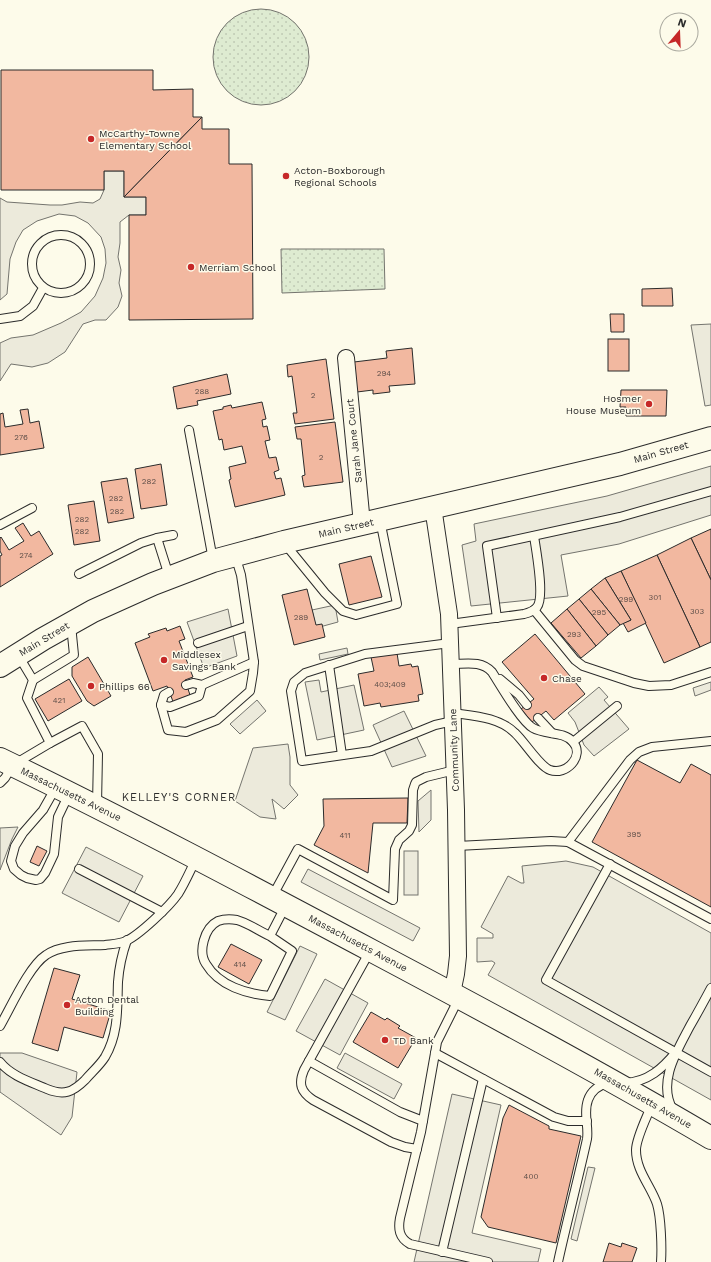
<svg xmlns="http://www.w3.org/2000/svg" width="711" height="1262" font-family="'Work Sans',sans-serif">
  <defs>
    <pattern id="park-dots" width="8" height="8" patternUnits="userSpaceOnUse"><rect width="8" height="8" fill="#deebd1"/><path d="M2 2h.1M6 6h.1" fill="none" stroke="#bfcab4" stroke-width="1.8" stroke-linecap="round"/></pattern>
  </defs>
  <rect width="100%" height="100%" fill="#fdfbea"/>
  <!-- park -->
  <g fill="url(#park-dots)" stroke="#74746e">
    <circle cx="261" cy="57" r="48"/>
    <polygon points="281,249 384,249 385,289 282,293"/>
  </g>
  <!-- parking -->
  <g fill="#eceadb" stroke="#74746e">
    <polygon points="104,171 124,171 124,197 146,197 146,215 129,215 120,222 120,243 118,257 121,270 119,283 122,296 118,307 106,320 95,320 83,324 65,352 48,363 32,367 11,364 0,381 0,343 11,338 33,335 61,323 81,312 95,296 103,278 106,263 105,249 101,237 88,223 75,216 59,214 37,221 23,230 16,242 10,259 7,294 0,300 0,198 7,202 50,205 62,205 80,202 93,203 100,199 104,190"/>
    <polygon points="711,324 711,405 705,406 691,325"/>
    <polygon points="711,466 711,515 619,544 561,555 568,596 471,606 462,545 476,541 474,524 607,496"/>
    <polygon points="335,605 338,622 316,628 312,610"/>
    <polygon points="228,609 237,656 204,668 187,622"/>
    <polygon points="347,648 348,654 320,660 319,654"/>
    <polygon points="319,680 321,692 354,685 364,730 317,740 305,682"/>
    <polygon points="711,682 711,690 695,696 693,688"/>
    <polygon points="599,687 608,697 604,700 629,729 594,756 584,745 575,722 568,713"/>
    <polygon points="257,700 266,711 240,734 230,724"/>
    <polygon points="404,711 426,756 392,767 373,725"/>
    <polygon points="288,744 290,757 290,785 298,795 284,809 272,799 276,819 260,817 235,801 253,748"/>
    <polygon points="431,790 431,820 419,832 418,801"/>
    <polygon points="18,827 12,839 0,870 0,828"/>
    <polygon points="86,847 143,876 119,922 62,893"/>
    <rect x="404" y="851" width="14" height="44"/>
    <polygon points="566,861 593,867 711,933 711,1100 488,975 495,963 492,961 477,962 477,938 493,938 493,934 481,927 508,876 521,883 524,883 522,866"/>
    <polygon points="308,869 420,928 413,941 301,882"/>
    <polygon points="300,946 317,954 285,1020 267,1012"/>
    <polygon points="325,979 368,1003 340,1055 296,1031"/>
    <polygon points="0,1053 22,1053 77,1072 72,1117 61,1135 0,1092"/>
    <polygon points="345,1053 402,1084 394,1099 337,1068"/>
    <polygon points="452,1094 501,1105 472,1233 541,1249 538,1262 414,1262"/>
    <polygon points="588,1167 595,1168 577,1241 571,1239"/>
  </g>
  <!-- building -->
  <g fill="#f2b8a0" stroke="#2b2b2b">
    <polygon points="1,70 153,70 153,90 193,89 193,117 202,117 124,197 124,171 104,171 104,190 1,190"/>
    <polygon points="202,117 202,129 229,129 229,164 252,164 253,319 129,320 129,215 146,215 146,197 124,197"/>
    <polygon points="672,288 673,306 642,306 642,289"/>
    <polygon points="610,314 624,314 624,332 611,332"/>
    <rect x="608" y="339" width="21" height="32"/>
    <polygon points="412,348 415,384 389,386 390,392 373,394 373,390 357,392 354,362 387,358 386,351"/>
    <polygon points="326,359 334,419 295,424 293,413 297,413 292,376 288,377 287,365"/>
    <polygon points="227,374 231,394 197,401 198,405 177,409 173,387"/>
    <polygon points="621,390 667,390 666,416 626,416 626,407 620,407"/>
    <polygon points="262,402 266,419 262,420 263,427 267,426 270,440 265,441 269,458 276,457 279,470 274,472 276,479 281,478 285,495 235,507 229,480 231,479 229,467 246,463 242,446 224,450 222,439 219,440 213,411 223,409 223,407 231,405 232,408"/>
    <polygon points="28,409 30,423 39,421 44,448 0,455 0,414 3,413 5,427 23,424 20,410"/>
    <polygon points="335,422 343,482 304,487 302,476 305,475 301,439 297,439 295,427"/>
    <polygon points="161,464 167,505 141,509 135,469"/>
    <polygon points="127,478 134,518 108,523 101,482"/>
    <polygon points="94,501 100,541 74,545 68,505"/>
    <polygon points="23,523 31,536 39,531 53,554 0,587 0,556 2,555 0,551 0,538 1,537 9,550 24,541 15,528"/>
    <polygon points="711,529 711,580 691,538"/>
    <polygon points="691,538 711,580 711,642 700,647 657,555"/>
    <polygon points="657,555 700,647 664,663 621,571"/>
    <polygon points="371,556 382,597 349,605 339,564"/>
    <polygon points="621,571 646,623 628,632 623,623 631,620 605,578"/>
    <polygon points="605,578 631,620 620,625 591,589"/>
    <polygon points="307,589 316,625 322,624 325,637 294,645 282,595"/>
    <polygon points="591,589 620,625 608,635 579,599"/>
    <polygon points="579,599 608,635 596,646 567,609"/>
    <polygon points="567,609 596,646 581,658 551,623"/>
    <polygon points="180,626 185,639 179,641 193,677 185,680 191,698 174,704 167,686 153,691 135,643 150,637 148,634 166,628 167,631"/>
    <polygon points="535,634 585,694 554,720 546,711 532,722 521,709 534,699 502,662"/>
    <polygon points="397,653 399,666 411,664 412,667 418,666 423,694 418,695 419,701 381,707 380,703 364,706 358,674 374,671 371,657"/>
    <polygon points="88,657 111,696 94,706 87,701 72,676 72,667"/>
    <polygon points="69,679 82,701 48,721 35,699"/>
    <polygon points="637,760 680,783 691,764 711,775 711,907 592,842"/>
    <polygon points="408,798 407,823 373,823 368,873 314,845 324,826 323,799"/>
    <polygon points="37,846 47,851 39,866 30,862"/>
    <polygon points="231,944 262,960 249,984 218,967"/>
    <polygon points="54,968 80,975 72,999 111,1011 103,1038 64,1027 58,1051 32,1043"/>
    <polygon points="371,1012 385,1020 387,1018 400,1026 398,1028 416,1038 398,1068 353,1042"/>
    <polygon points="509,1105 549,1126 549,1129 581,1136 556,1243 488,1227 481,1217 503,1118"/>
    <polygon points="609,1243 621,1247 622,1243 637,1248 632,1262 603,1262"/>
  </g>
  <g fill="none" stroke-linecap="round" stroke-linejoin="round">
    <!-- lane casing -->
    <g stroke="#2b2b2b" stroke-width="10">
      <g id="lane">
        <circle cx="61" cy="264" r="29"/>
        <polyline points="0,319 20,316 33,306 43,288"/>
        <polyline points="189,430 213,560"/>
        <polyline points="0,525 32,508"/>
        <polyline points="157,538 169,576"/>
        <polyline points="285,544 325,593 343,611 356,615 397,604 380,520"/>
        <polyline points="79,574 141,543 157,538 173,535"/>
        <polyline points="534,610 575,660 583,666 634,683 649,686 671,685 711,672"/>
        <polyline points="497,618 487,546 620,517 711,491"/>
        <path d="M450,624L524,614C528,613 534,611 537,607C545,597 536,550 534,536"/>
        <polyline points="198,643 248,626"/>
        <polyline points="450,643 365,654 305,673 294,682 291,691 302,761 371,751 435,725 453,721"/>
        <path d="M451,664C466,664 481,660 492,672C501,686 521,721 533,728C545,735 564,731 573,742C585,756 566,776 550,770C540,767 524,741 515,733C499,717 474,716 453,713"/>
        <polyline points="329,665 342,755"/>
        <polyline points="500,679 519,695 527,705"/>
        <polyline points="33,680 74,655 71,625"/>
        <polyline points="186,685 193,683 202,685 254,662"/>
        <polyline points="169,692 164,695 161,705 168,730 186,732 217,720 250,691 253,673 254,662 241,575 235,555"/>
        <polyline points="161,705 170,707 199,696 202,685"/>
        <polyline points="538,718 552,733"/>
        <polyline points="573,742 617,706"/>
        <polyline points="50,743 82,726 98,754 97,805"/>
        <polyline points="0,783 5,778 13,765 50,743 27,698 33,680 18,655"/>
        <polyline points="56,787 43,810 23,833 15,846 11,861 14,869 21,875 27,878 36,880 40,879 45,873 54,854 58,817 69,794"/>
        <polyline points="568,842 630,760 639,752 652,747 711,741"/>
        <polyline points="457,846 551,841 568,842 711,919"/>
        <polyline points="610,864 546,980 711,1072"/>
        <polyline points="79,869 162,912"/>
        <polyline points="272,897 298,849 393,900 395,849 399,840 409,831 412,825 413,790 415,784 416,782 426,777 455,770"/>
        <path d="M270,936C259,931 248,923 237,920C231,919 224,919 218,921C204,928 198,952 206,964C219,986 247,994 270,996L292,951L270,936L286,905"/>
        <path d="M370,951L304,1070C298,1084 301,1092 313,1100L391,1142L405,1147L417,1149"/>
        <path d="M459,998L437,1042L421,1132L400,1218C398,1229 399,1238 410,1244L488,1262"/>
        <path d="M0,1026C11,1007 29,966 46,955C62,944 86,946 105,945C112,944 119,944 126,941C139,935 169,907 178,894C185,883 190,871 196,859"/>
        <polyline points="435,1053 554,1117 568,1121 587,1121"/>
        <polyline points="309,1061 400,1112 423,1121"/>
        <path d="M0,1062C11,1076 31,1082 47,1089C64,1096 73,1092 85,1080C92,1072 100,1065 105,1057C119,1033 117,1008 118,982C119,968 122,954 127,940"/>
        <path d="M625,1083C648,1082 663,1068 676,1052"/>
        <path d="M652,1104C647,1117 636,1138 636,1150C636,1171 651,1186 657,1204C661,1217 662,1248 661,1262"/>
        <path d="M673,1110C657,1082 677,1051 690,1026C697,1014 704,1001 711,988"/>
        <polyline points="442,1252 483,1079"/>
        <path d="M558,1262C567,1221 578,1180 587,1139C589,1126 583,1113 588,1100C591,1091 599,1085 608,1083"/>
      </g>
    </g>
    <!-- street casing -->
    <g stroke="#2b2b2b" stroke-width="18">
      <g id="street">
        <polyline points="346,358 362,524"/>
        <polyline points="433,507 449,614 456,810 458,956 456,974 452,993"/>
      </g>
    </g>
    <!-- secondary casing -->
    <g stroke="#2b2b2b" stroke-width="24">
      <g id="secondary">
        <polyline points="0,666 43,639 93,611 153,584 213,561 284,542 620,464 711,438"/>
        <path d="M0,759C126,820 250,886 374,952C487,1012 601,1073 711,1138"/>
      </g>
    </g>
    <!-- lane -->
    <use href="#lane" stroke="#fdfbea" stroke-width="8"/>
    <!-- street -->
    <use href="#street" stroke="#fdfbea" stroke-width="16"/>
    <!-- secondary -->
    <use href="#secondary" stroke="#fdfbea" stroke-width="22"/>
  </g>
  <!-- markers -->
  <g fill="#c62828" stroke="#fdfbea" stroke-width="1.5">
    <circle cx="91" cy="139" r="4"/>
    <circle cx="286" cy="176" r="4"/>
    <circle cx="191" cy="267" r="4"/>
    <circle cx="649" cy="404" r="4"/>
    <circle cx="164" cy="660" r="4"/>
    <circle cx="544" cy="678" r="4"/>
    <circle cx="91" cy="686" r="4"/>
    <circle cx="67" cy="1005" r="4"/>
    <circle cx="385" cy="1040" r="4"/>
  </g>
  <g text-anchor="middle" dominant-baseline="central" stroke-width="3" stroke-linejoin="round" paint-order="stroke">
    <!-- number labels -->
    <g font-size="8" fill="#5d4e48">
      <text x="384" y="373">294</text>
      <text x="202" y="391">288</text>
      <text x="313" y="395">2</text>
      <text x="21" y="437">276</text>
      <text x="321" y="457">2</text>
      <text x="149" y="481">282</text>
      <text x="116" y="498">282</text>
      <text x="117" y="511">282</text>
      <text x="82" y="519">282</text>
      <text x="82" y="531">282</text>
      <text x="26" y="555">274</text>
      <text x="655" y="597">301</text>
      <text x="626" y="599">299</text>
      <text x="697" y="611">303</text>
      <text x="599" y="612">295</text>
      <text x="301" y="617">289</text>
      <text x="574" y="634">293</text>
      <text x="390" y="684">403;409</text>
      <text x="59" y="700">421</text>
      <text x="634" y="834">395</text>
      <text x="345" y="835">411</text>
      <text x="240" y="964">414</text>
      <text x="531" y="1176">400</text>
    </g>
    <!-- poi labels -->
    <g font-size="10" fill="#2b2b2b" stroke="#fdfbea" text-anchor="start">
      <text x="99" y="133">McCarthy-Towne<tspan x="99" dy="12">Elementary School</tspan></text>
      <text x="294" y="170">Acton-Boxborough<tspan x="294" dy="12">Regional Schools</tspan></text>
      <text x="199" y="267">Merriam School</text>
      <text x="641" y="398" text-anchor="end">Hosmer<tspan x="641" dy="12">House Museum</tspan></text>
      <text x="172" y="654">Middlesex<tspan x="172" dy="12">Savings Bank</tspan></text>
      <text x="552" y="678">Chase</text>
      <text x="99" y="686">Phillips 66</text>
      <text x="75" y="999">Acton Dental<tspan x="75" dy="12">Building</tspan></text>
      <text x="393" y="1040">TD Bank</text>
    </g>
    <!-- street labels -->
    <g font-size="10" fill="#2b2b2b" stroke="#fdfbea">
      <text transform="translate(354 441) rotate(-96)">Sarah Jane Court</text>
      <text transform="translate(661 452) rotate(-16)">Main Street</text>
      <text transform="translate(346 528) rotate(-13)">Main Street</text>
      <text transform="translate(44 639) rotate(-31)">Main Street</text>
      <text transform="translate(454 750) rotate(-92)">Community Lane</text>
      <text transform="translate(71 794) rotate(26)">Massachusetts Avenue</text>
      <text transform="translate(358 943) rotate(28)">Massachusetts Avenue</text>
      <text transform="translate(643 1098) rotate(30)">Massachusetts Avenue</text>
    </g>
    <!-- neighbourhood labels -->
    <g font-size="11" letter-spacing="1" fill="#2b2b2b" stroke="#fdfbea">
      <text x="179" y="797">KELLEY'S CORNER</text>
    </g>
  </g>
  <!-- north arrow -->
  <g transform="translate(679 32) rotate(19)"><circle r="19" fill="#fdfbea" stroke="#a9a89e"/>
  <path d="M0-3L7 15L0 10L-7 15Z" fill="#c62828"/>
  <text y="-6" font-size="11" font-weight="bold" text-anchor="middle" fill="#2b2b2b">N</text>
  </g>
</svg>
